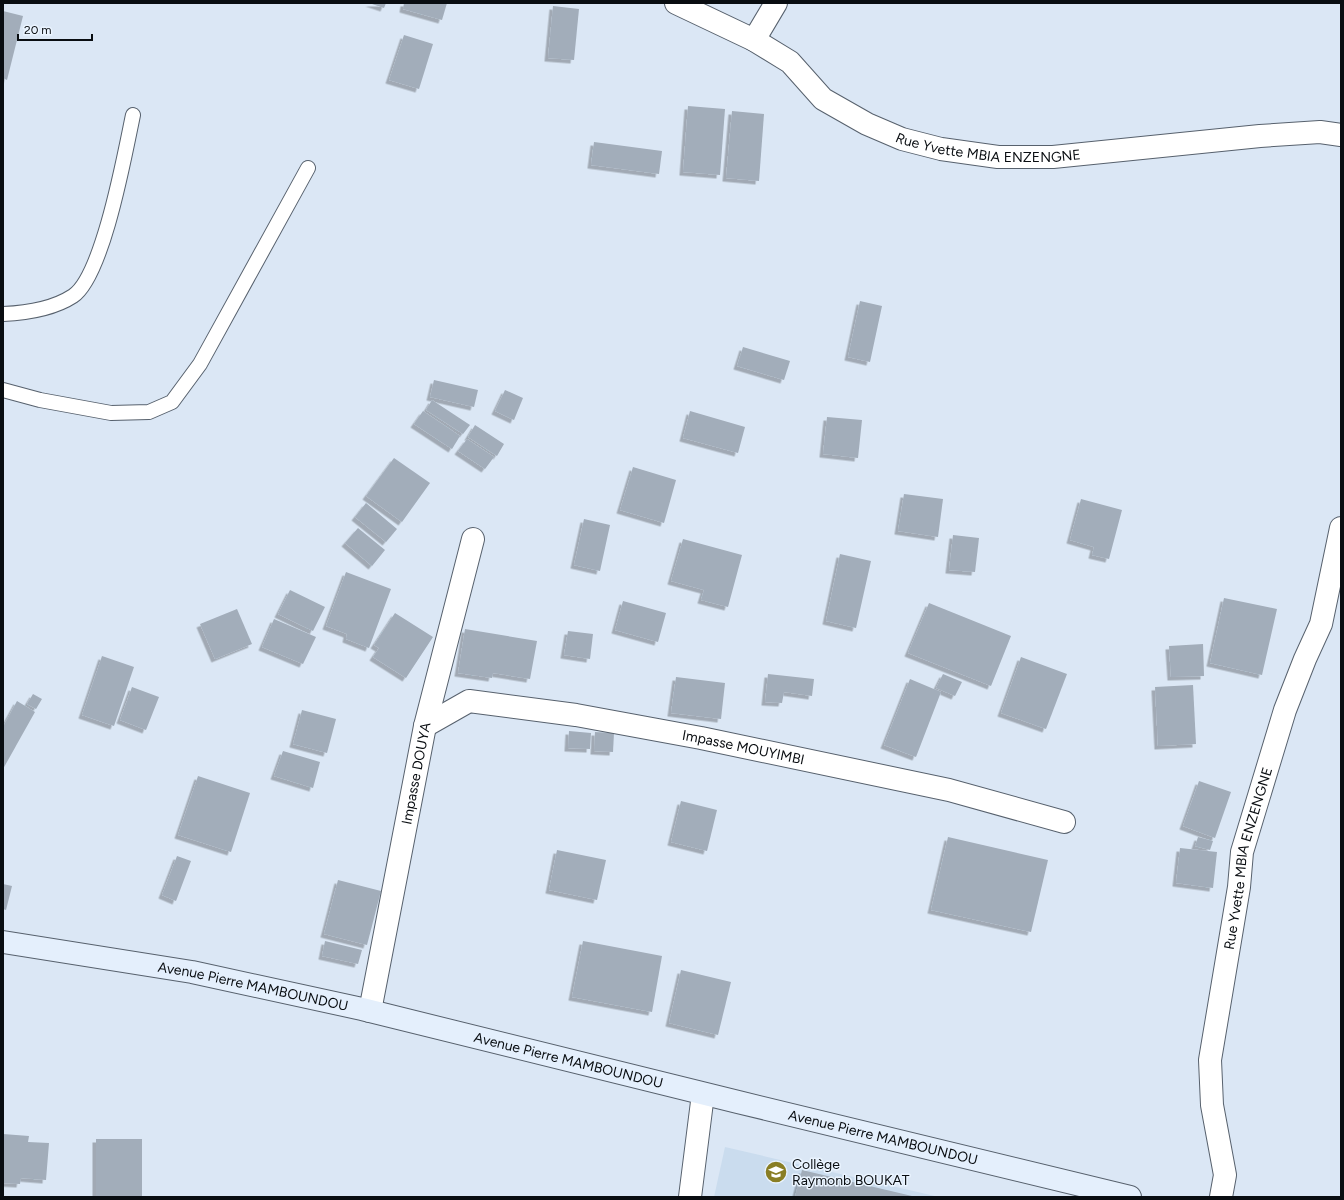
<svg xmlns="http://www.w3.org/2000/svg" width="1344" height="1200" font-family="Figtree,sans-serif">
  <defs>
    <filter id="shadow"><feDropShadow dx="-3.5" dy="3.5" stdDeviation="0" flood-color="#0004"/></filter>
  </defs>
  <rect width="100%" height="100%" fill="#dbe7f5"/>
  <!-- built -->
  <polygon fill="#cadcee" points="725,1147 939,1197 714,1197"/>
  <!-- building -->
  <g fill="#a2adba" filter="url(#shadow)">
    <polygon points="369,3 386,3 384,8"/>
    <polygon points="404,3 447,3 442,20 403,9"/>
    <polygon points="553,6 579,9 574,60 548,58"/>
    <polygon points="3,11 23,16 7,80 3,78"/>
    <polygon points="404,35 433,44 419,89 389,80"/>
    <polygon points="688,106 725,109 720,175 683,172"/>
    <polygon points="732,111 764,114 759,181 726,178"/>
    <polygon points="594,142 662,151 659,174 591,165"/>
    <polygon points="860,301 882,306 870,362 848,357"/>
    <polygon points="743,347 790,361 784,380 737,366"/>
    <polygon points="434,380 478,390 474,407 430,397"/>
    <polygon points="505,390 523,398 514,420 495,411"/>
    <polygon points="432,400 470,425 463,434 426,410"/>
    <polygon points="423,411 460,436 452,449 414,424"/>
    <polygon points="690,411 745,427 738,453 683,438"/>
    <polygon points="827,417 862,420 858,458 823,454"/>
    <polygon points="475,425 504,444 497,456 468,437"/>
    <polygon points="467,439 494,457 485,469 458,451"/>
    <polygon points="394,458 430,483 402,522 366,496"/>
    <polygon points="633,467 676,480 664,523 620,510"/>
    <polygon points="904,494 943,499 938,537 898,531"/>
    <polygon points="1081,499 1122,510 1109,559 1092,555 1094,547 1070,540"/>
    <polygon points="366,503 397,529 386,542 355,517"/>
    <polygon points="584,519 610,525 600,571 574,565"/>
    <polygon points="358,528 385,550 372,566 345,543"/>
    <polygon points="953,535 979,538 975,572 949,570"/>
    <polygon points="683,539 742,555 728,607 701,600 704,590 671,581"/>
    <polygon points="840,554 871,561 856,628 826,621"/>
    <polygon points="346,572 391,589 369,648 346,639 347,634 326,626"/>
    <polygon points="290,590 325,607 313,631 278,614"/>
    <polygon points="1224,598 1277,609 1262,675 1210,663"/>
    <polygon points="623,601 666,613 658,642 615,630"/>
    <polygon points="929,603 1011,636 991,686 908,653"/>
    <polygon points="237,609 252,644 215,659 200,624"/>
    <polygon points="395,613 433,637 406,678 373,657 379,648 374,645"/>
    <polygon points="274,619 316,637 303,664 262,647"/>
    <polygon points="465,629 537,641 530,679 493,673 492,678 458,673"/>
    <polygon points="568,631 593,634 590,659 564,655"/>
    <polygon points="1203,644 1204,676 1171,677 1169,646"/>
    <polygon points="102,656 134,667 114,726 82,715"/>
    <polygon points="1021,657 1067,674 1046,729 1001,713"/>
    <polygon points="768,674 814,679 812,696 784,692 782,703 765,702"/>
    <polygon points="943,674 962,682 955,696 936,688"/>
    <polygon points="676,677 725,683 721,719 671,713"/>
    <polygon points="910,679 941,692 916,757 884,745"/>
    <polygon points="1193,685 1196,744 1158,746 1155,687"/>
    <polygon points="132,687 159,697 146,730 120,720"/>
    <polygon points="33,694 42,699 36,709 27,704"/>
    <polygon points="17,701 35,712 3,769 3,727"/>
    <polygon points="302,710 336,719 327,753 293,744"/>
    <polygon points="569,731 591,733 590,749 568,748"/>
    <polygon points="595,732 614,733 613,752 594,751"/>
    <polygon points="283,751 320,762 313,788 274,776"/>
    <polygon points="198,776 250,793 231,852 178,835"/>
    <polygon points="1199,781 1231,792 1215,838 1183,826"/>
    <polygon points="681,801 717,810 707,851 671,842"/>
    <polygon points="948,837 1048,860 1031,932 931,910"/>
    <polygon points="1198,837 1213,841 1210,850 1195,846"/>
    <polygon points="1180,848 1217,852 1213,888 1176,883"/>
    <polygon points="557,850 606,860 597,900 549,890"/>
    <polygon points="177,856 191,861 176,901 162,895"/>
    <polygon points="338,880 381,891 367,945 324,934"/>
    <polygon points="3,884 12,886 6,910 3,909"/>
    <polygon points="325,941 362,950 358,964 322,956"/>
    <polygon points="583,941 662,956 652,1012 572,997"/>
    <polygon points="681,970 731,982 718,1035 669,1023"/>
    <polygon points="3,1134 29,1136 28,1142 49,1143 46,1180 21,1178 20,1184 3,1183"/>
    <rect x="96" y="1139" width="46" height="58"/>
    <polygon points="802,1170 912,1196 912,1197 795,1197"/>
  </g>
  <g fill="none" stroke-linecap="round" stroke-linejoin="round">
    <!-- lane casing -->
    <g stroke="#57616d" stroke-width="16">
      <g id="lane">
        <path d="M3,314C26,313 53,309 73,296C103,276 125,153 133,115"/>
        <polyline points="3,390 40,400 111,413 149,412 172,402 200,364 308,168"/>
      </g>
    </g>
    <!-- street casing -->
    <g stroke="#57616d" stroke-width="24">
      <g id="street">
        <path id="s1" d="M676,3L754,40L790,62L823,99L867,124L902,139L941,149L998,157H1053L1260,136L1320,132L1341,135"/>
        <polyline points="754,40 776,3"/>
        <path id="s2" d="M425,726L469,701L576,715L701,738L949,790L1064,822"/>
        <path id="s3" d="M370,1011L425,726L473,539"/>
        <polyline points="690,1197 703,1094"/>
        <path id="s4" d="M1221,1197L1225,1175L1212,1105L1210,1060L1239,887L1242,852L1285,710L1305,659L1321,624L1341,528"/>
      </g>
    </g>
    <!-- secondary casing -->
    <g stroke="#57616d" stroke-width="24">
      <g id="secondary">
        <path id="s5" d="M3,942L192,972L362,1009L738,1102L1130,1197"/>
      </g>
    </g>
    <!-- lane -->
    <use href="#lane" stroke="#fff" stroke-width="14"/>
    <!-- street -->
    <use href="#street" stroke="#fff" stroke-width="22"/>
    <!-- secondary -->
    <use href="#secondary" stroke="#e4effc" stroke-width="22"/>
  </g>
  <!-- icons -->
  <defs>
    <g id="school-disc" transform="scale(1.15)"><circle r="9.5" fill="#897e24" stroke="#eaf4ff"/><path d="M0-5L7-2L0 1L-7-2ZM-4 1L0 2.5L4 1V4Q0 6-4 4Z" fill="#fff"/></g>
  </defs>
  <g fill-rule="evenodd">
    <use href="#school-disc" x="776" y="1172"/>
  </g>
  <g text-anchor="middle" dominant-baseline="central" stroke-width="3" stroke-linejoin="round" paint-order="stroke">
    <!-- street labels -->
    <g font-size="14" fill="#090d11" stroke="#eaf4ff">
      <text stroke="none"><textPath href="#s1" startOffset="354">Rue Yvette MBIA ENZENGNE</textPath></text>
      <text stroke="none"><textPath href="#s2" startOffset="329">Impasse MOUYIMBI</textPath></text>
      <text stroke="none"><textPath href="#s3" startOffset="242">Impasse DOUYA</textPath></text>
      <text stroke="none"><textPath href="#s4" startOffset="344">Rue Yvette MBIA ENZENGNE</textPath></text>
      <text stroke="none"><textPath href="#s5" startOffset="254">Avenue Pierre MAMBOUNDOU</textPath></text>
      <text stroke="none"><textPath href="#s5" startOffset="578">Avenue Pierre MAMBOUNDOU</textPath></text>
      <text stroke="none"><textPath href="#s5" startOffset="902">Avenue Pierre MAMBOUNDOU</textPath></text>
    </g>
    <!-- poi labels -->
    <g font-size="14" fill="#090d11" stroke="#eaf4ff" text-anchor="start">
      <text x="792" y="1164">Collège<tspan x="792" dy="16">Raymonb BOUKAT</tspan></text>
    </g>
  </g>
  <!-- border -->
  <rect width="1344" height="1200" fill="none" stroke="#090d11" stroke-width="8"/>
  <!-- scale -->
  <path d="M18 34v6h74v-6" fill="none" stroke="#090d11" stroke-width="2"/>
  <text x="24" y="34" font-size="12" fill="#090d11" stroke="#eaf4ff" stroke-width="3" paint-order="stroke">20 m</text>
</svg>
